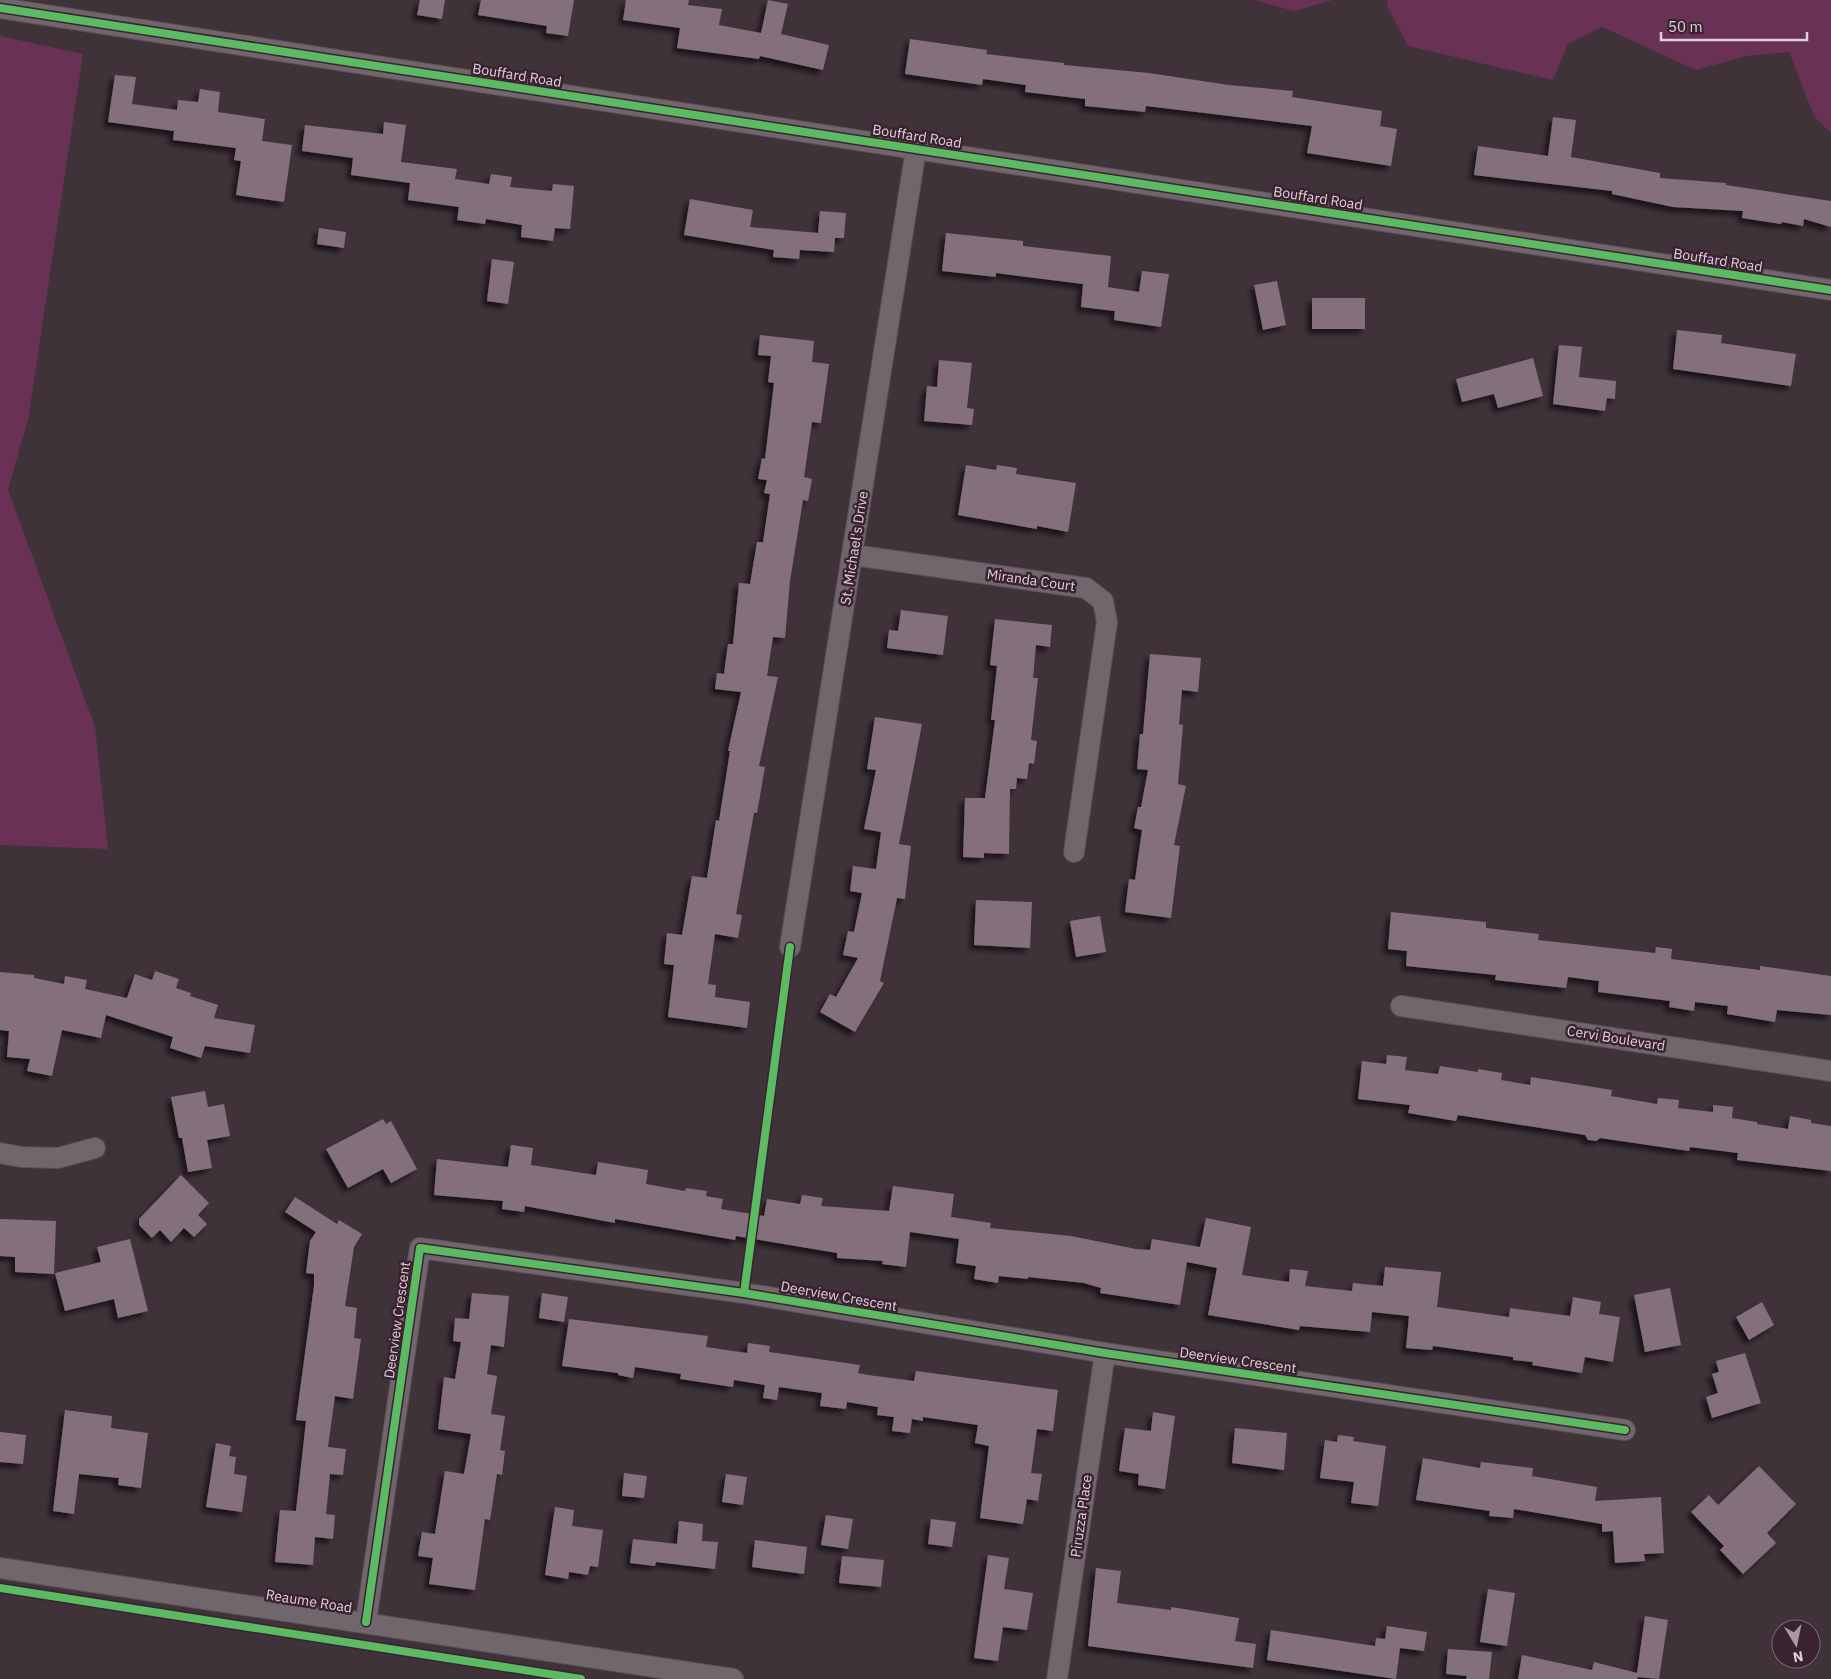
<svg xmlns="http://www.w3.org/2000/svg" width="1831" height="1679" font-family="'IBM Plex Sans',sans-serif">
  <defs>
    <filter id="shadow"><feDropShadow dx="-4.5" dy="4.5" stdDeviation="2.5" flood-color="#0009"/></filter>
  </defs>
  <rect width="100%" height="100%" fill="#3f3239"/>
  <!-- green -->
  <g fill="#693255">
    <polygon points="1254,0 1333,0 1294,11"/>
    <polygon points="1388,0 1831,0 1831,133 1814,116 1789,52 1746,56 1696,70 1602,27 1568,44 1553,80 1408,46 1387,6"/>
    <polygon points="0,36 83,54 28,420 8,490 95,727 108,849 0,845"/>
  </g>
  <!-- building -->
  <g fill="#846f7b" filter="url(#shadow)">
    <polygon points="420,0 445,0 442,19 417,15"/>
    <polygon points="481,0 574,0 568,36 546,33 547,26 478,15"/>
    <polygon points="626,0 689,0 688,5 722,9 719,25 761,33 768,0 788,4 781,34 829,45 823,70 760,56 759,59 677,48 680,28 623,20"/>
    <polygon points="910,39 987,50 986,54 1064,63 1064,65 1149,73 1229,85 1293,91 1292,97 1382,111 1380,126 1397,129 1391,166 1307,153 1312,126 1146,106 1145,112 1085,106 1085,99 1025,92 1026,85 983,79 982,85 905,74"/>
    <polygon points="115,75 136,77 132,104 177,110 178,100 198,102 200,89 220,92 218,112 265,119 262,141 292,145 284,202 236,195 241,161 234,160 236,148 173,140 174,131 108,122"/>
    <polygon points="1553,117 1576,120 1571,157 1660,173 1660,178 1726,183 1726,185 1831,201 1831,227 1804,219 1803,226 1782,222 1781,224 1742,218 1743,211 1673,207 1612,194 1612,191 1474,175 1478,146 1548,156"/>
    <polygon points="384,122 406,125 401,162 457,169 455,179 489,184 491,174 512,177 510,187 552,191 553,184 574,186 570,229 555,228 553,241 521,237 522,225 486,219 485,224 457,220 459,207 408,200 410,183 351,175 353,158 302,151 305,125 383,134"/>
    <polygon points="690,199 753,210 750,227 818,233 820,211 846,213 844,238 835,238 834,252 800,250 799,259 773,257 774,250 684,235"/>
    <polygon points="319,228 346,232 344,248 317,244"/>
    <polygon points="946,233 1023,241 1023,246 1111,256 1108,287 1139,292 1142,271 1169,274 1161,327 1114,320 1115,311 1081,307 1083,284 996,273 996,277 942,271"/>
    <polygon points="492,259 514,262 508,304 487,301"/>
    <polygon points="1277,281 1286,325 1263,330 1254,285"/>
    <rect x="1312" y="298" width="53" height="31"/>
    <polygon points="1677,330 1722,335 1721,343 1796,354 1791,386 1673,369"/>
    <polygon points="760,335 814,341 812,362 829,364 821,423 812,422 804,477 812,479 808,501 803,500 790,581 785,638 773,637 767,676 778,677 759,766 765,767 757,813 754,813 736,914 742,915 738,938 715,934 708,984 716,985 715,997 750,1002 747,1028 668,1017 674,965 664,964 667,933 682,935 692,876 707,878 716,820 719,821 730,751 728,751 741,692 715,689 717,673 724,674 728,644 733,644 739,583 750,584 757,542 763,542 770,494 764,493 767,480 758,479 762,458 765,459 774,383 768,382 771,356 758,355"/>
    <polygon points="1559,345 1582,347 1579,377 1616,381 1615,399 1607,398 1605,411 1553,404"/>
    <polygon points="1533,358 1543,396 1498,408 1494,394 1462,402 1456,379"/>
    <polygon points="939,360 972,363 967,408 974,409 972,425 924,421 927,386 937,387"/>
    <polygon points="966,465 996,470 997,465 1017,468 1016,474 1076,483 1068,532 1037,526 1037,529 958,515"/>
    <polygon points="901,610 948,616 943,655 887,648 889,630 898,631"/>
    <polygon points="995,619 1052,625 1050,647 1036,645 1033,678 1038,678 1031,740 1037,741 1034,764 1029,763 1027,779 1017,778 1016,789 1010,789 1009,854 984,853 984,858 963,857 965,798 985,798 995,720 991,720 997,666 990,665"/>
    <polygon points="1150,654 1201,658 1198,692 1182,690 1179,724 1183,725 1178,784 1186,786 1174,845 1180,846 1171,918 1125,912 1129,879 1135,880 1142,830 1134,828 1138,807 1141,807 1148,770 1137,769 1140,734 1143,734"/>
    <polygon points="875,717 922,724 899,844 911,846 905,899 897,898 880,981 884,983 855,1032 820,1012 830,994 836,997 858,958 843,955 848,931 854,932 862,893 850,891 853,866 876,869 881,832 864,829 876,770 867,769"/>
    <polygon points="976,900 1032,902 1030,948 974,945"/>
    <polygon points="1391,912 1486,922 1486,928 1539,934 1538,940 1655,953 1656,947 1672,949 1671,959 1760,970 1760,966 1831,976 1831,1015 1777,1010 1775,1022 1727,1014 1728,1006 1695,1002 1694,1011 1669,1007 1670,1001 1598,992 1599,981 1568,977 1566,988 1495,980 1496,975 1406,966 1407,951 1388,949"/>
    <polygon points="1100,916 1106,952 1076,957 1070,921"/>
    <polygon points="155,971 179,979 176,988 191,993 190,996 218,1005 214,1018 255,1025 250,1053 205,1046 201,1058 170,1048 173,1037 106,1015 101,1038 62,1030 52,1076 27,1071 30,1059 7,1057 9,1031 0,1030 0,972 34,975 34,978 64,984 65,976 87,980 85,989 127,998 135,974 152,980"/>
    <polygon points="1387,1055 1407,1057 1405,1070 1438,1074 1440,1066 1478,1072 1478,1069 1502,1073 1501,1080 1530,1085 1531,1077 1612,1090 1611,1096 1657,1104 1658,1098 1679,1100 1678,1108 1713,1112 1713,1105 1733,1107 1732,1118 1757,1122 1757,1124 1788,1129 1790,1116 1811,1120 1811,1123 1831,1126 1831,1171 1737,1160 1738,1153 1690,1147 1689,1151 1600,1138 1596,1141 1588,1140 1585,1135 1458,1115 1456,1121 1408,1113 1410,1105 1358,1099 1362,1061 1386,1064"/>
    <polygon points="205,1091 208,1107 224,1104 230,1136 207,1140 212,1168 188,1172 182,1138 179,1138 171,1097"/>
    <polygon points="383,1119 386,1124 391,1121 417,1169 391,1183 383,1169 348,1188 326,1149"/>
    <polygon points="511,1145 533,1148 531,1165 596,1175 598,1162 648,1170 646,1184 685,1191 686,1188 707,1191 706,1196 723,1199 721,1209 764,1216 767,1199 800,1204 802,1195 823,1198 821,1206 889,1211 893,1186 954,1194 951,1217 991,1223 990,1228 1071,1236 1136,1249 1150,1250 1152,1239 1200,1247 1206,1218 1251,1227 1242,1275 1289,1282 1290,1269 1308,1271 1305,1286 1352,1291 1353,1283 1383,1286 1385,1267 1441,1272 1437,1307 1509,1317 1510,1308 1570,1316 1573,1297 1601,1302 1599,1314 1620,1317 1613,1362 1585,1357 1582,1373 1532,1365 1533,1362 1513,1360 1513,1357 1433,1346 1432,1350 1406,1348 1409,1316 1372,1312 1370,1332 1300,1326 1299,1330 1208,1315 1217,1268 1187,1262 1180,1305 1100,1293 1101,1288 1084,1283 1028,1277 1028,1279 999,1276 998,1283 974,1279 976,1266 956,1263 959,1239 910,1232 906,1267 882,1264 883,1261 837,1258 837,1253 736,1236 735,1240 615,1219 615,1223 525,1206 524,1212 502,1209 503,1201 434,1195 437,1159 508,1167"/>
    <polygon points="181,1175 209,1203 198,1215 207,1224 194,1237 184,1228 171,1242 160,1230 152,1238 139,1225 139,1219"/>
    <polygon points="295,1197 337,1224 339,1220 362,1234 354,1247 345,1306 357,1308 354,1338 361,1339 353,1399 335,1396 328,1447 346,1449 343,1475 330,1474 326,1514 335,1515 333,1539 315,1537 313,1565 275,1562 280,1510 296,1511 306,1421 296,1420 314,1286 314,1274 306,1273 310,1241 316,1232 285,1212"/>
    <polygon points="0,1219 56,1221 54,1274 15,1272 15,1257 0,1256"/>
    <polygon points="130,1239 148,1311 118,1318 114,1299 65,1311 55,1273 101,1262 97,1247"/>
    <polygon points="1670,1288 1681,1345 1645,1352 1634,1295"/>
    <polygon points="472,1293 509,1296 504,1347 491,1345 487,1374 497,1376 491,1414 505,1416 500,1450 505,1451 502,1475 497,1474 490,1520 485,1519 475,1590 429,1584 433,1558 418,1556 422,1532 435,1534 445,1471 464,1474 471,1434 438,1429 444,1377 455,1379 461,1342 453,1341 455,1318 469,1319"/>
    <polygon points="542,1293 568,1297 564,1322 539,1318"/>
    <polygon points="1762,1302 1774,1325 1749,1340 1736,1317"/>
    <polygon points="569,1319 708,1336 706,1347 747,1353 748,1343 770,1346 769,1352 860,1365 858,1373 868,1375 914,1381 916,1371 1058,1390 1053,1431 1037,1429 1031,1473 1042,1474 1038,1501 1027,1499 1023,1524 980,1518 989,1446 975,1443 978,1425 923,1417 923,1421 912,1419 910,1433 892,1431 894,1417 877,1415 878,1407 847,1402 846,1409 820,1406 822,1393 779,1387 777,1400 763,1398 765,1385 734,1380 733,1387 680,1379 681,1374 635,1367 633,1378 618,1375 618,1373 562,1366"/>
    <polygon points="1745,1353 1761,1403 1712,1418 1706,1397 1718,1393 1712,1374 1719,1372 1716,1361"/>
    <polygon points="65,1410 112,1416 111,1428 148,1433 141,1488 118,1485 119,1478 79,1474 74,1514 53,1511"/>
    <polygon points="1153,1412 1175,1416 1165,1489 1138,1485 1139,1474 1119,1471 1125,1428 1151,1431"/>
    <polygon points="1235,1428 1287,1433 1284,1470 1232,1463"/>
    <polygon points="0,1432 26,1435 23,1464 0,1462"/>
    <polygon points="1338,1435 1354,1437 1353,1441 1386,1446 1378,1506 1351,1503 1354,1482 1320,1478 1325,1440 1337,1442"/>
    <polygon points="216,1443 231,1446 229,1456 236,1457 234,1474 247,1476 242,1512 206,1507"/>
    <polygon points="1423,1458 1480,1468 1481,1462 1533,1468 1532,1476 1597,1487 1595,1501 1661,1497 1664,1553 1644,1554 1645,1561 1615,1563 1613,1531 1602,1532 1602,1524 1514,1509 1513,1518 1489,1516 1490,1511 1416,1500"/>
    <polygon points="1759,1466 1796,1504 1767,1533 1776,1543 1743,1574 1720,1550 1724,1546 1691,1512 1709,1495 1718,1505"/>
    <polygon points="624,1473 647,1476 644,1498 622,1496"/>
    <polygon points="726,1474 747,1477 743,1505 722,1502"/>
    <polygon points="555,1507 574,1510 572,1526 603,1530 598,1567 590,1566 588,1575 569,1572 568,1579 545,1575"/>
    <polygon points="826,1515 853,1519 848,1549 821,1545"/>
    <polygon points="931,1519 956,1522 952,1547 928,1544"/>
    <polygon points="679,1521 703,1524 702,1541 718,1542 715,1569 656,1562 655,1566 630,1563 633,1539 677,1544"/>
    <polygon points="755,1540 807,1547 804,1574 752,1567"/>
    <polygon points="988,1555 1009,1558 1004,1589 1033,1593 1027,1630 1003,1627 998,1661 974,1658"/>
    <polygon points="842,1556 884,1560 881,1587 839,1583"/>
    <polygon points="1096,1568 1121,1571 1117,1603 1171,1610 1171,1607 1239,1618 1235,1641 1256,1644 1253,1668 1088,1646"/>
    <polygon points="1488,1589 1515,1593 1507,1646 1480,1642"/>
    <polygon points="1645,1616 1668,1620 1659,1679 1638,1677 1637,1679 1518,1679 1522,1655 1592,1670 1594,1662 1637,1673"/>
    <polygon points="1387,1626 1427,1632 1424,1651 1400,1648 1396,1679 1267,1660 1271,1630 1375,1646 1376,1638 1385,1639"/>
    <polygon points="1448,1649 1492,1652 1489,1679 1466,1679 1467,1676 1446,1674"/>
  </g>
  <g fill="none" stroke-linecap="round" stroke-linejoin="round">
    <!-- minor casing -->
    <g stroke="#5a4f55" stroke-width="22">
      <g id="minor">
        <polyline points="0,8 1831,290"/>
        <polyline points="853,555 1086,588 1103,601 1107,622 1074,852"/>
        <polyline points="790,947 916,149"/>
        <polyline points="1401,1006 1831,1071"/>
        <polyline points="0,1153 22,1157 58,1158 95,1148"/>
        <polyline points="0,1568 733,1679"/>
        <polyline points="366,1622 420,1248 744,1293 1105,1353 1625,1430"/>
        <polyline points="1057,1679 1105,1353"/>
      </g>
    </g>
    <!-- minor -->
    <use href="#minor" stroke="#70666c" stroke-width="20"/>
    <!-- cycleway casing -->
    <g stroke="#3a2330" stroke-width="11">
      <g id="cycleway">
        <polyline points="0,8 1831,290"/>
        <polyline points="744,1293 790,947"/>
        <polyline points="0,1588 581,1679"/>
        <polyline points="366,1622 420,1248 744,1293 1105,1353 1625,1430"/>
      </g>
    </g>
    <!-- cycleway -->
    <use href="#cycleway" stroke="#5cba63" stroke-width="8"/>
  </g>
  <g text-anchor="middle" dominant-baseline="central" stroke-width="5" stroke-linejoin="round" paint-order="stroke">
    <!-- street labels -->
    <g font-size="14" fill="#e0d0d8" stroke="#3a2330">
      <text transform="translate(517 75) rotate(9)">Bouffard Road</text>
      <text transform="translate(917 136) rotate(9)">Bouffard Road</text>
      <text transform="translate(1318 198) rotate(9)">Bouffard Road</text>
      <text transform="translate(1718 260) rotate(9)">Bouffard Road</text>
      <text transform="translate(854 548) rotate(-81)">St. Michael's Drive</text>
      <text transform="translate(1031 580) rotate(8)">Miranda Court</text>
      <text transform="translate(1616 1038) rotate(9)">Cervi Boulevard</text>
      <text transform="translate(839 1296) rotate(10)">Deerview Crescent</text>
      <text transform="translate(397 1320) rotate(-82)">Deerview Crescent</text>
      <text transform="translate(1238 1360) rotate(8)">Deerview Crescent</text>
      <text transform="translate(1081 1516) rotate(-82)">Piruzza Place</text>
      <text transform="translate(309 1601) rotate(9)">Reaume Road</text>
    </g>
  </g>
  <!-- north arrow -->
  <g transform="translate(1796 1644) rotate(170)"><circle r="24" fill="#3a2330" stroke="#7c6873"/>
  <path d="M0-4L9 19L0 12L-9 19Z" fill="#a899a0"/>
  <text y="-8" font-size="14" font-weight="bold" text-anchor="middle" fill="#e0d0d8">N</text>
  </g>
  <!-- scale -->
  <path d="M1661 32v8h146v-8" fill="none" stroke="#e0d0d8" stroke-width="2.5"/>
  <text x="1668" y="32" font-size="15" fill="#e0d0d8" stroke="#3a2330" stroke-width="4" paint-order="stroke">50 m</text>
</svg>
